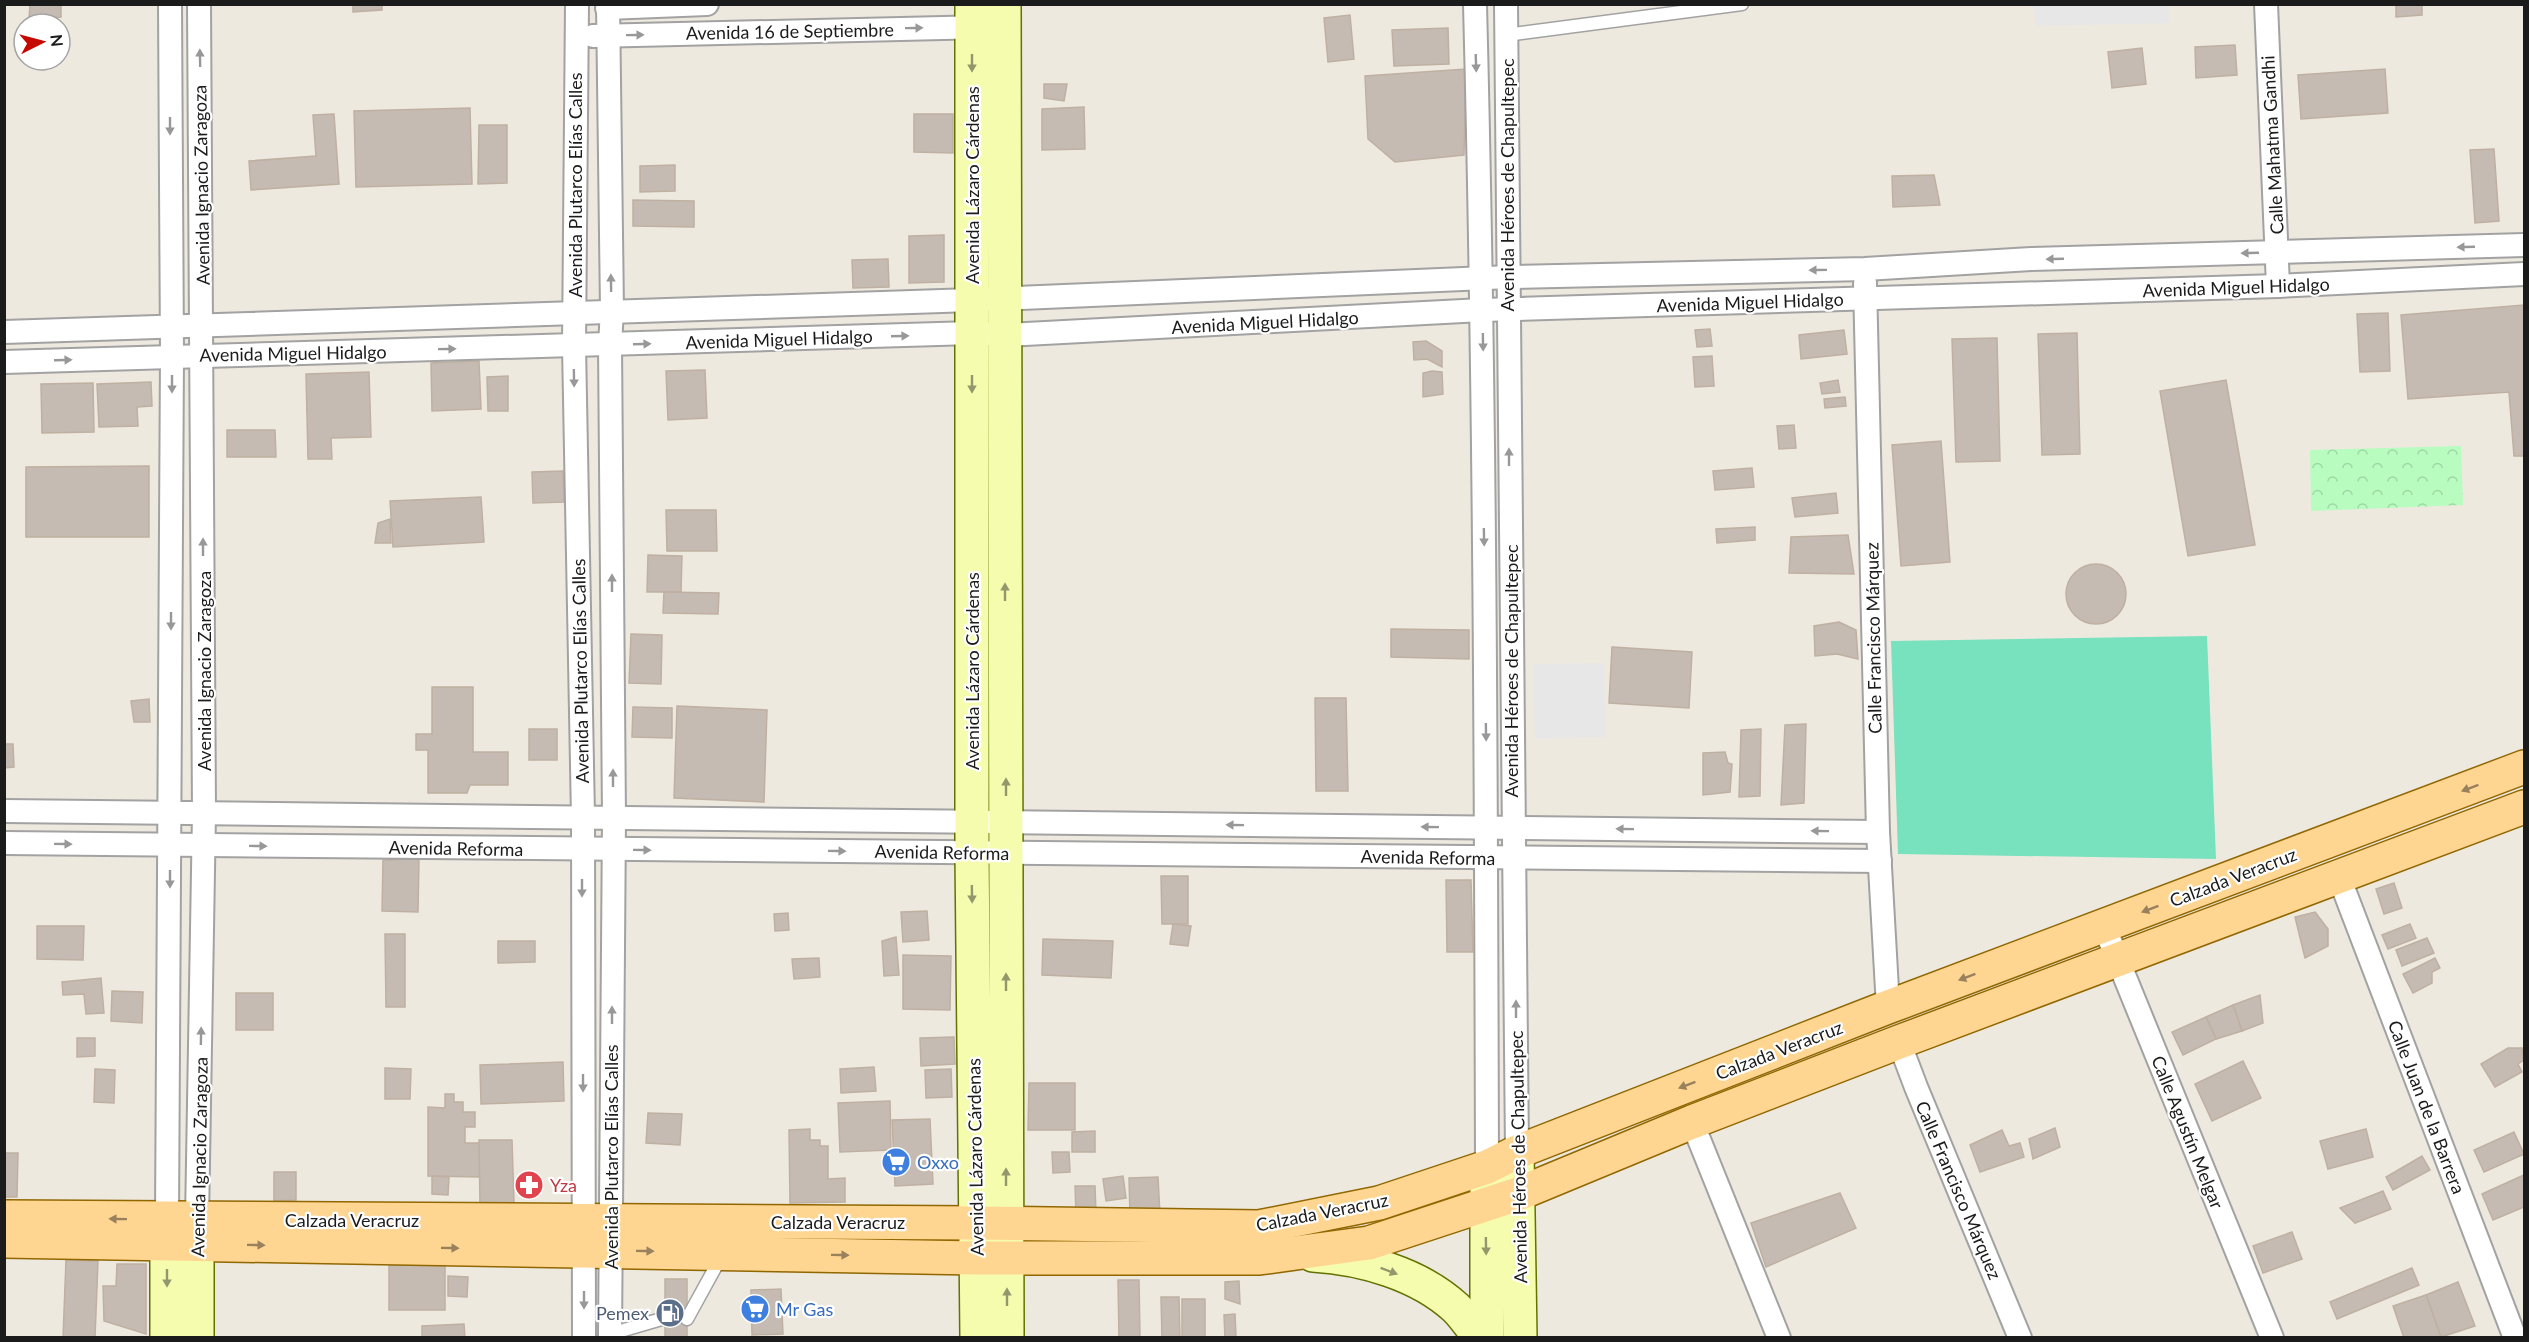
<svg xmlns="http://www.w3.org/2000/svg" width="2529" height="1342" font-family="Lato,sans-serif">
  <defs>
    <pattern id="park-crowns" width="20" height="18" patternUnits="userSpaceOnUse" patternTransform="scale(1.5)"><rect width="20" height="18" fill="#b8fcc0"/><path d="M2 6a3 3 0 1 1 6 0M12 15a3 3 0 1 1 6 0" fill="none" stroke="#9ed7a4"/></pattern>
  </defs>
  <rect width="100%" height="100%" fill="#ede9df"/>
  <!-- park -->
  <polygon fill="url(#park-crowns)" points="2461,446 2463,505 2311,511 2310,450"/>
  <!-- pitch -->
  <polygon fill="#78e1bd" points="2207,636 2216,859 1898,854 1891,641"/>
  <!-- parking -->
  <g fill="#e7e7e7">
    <polygon points="2033,5 2169,5 2169,23 2036,26"/>
    <polygon points="1604,663 1605,737 1535,739 1533,664"/>
  </g>
  <!-- building -->
  <g fill="#c5bbb3" stroke="#bfb0a1" stroke-width="1.5">
    <polygon points="30,4 61,4 61,17 29,19"/>
    <polygon points="353,4 382,4 382,10 353,12"/>
    <polygon points="2396,4 2422,4 2422,15 2396,17"/>
    <polygon points="1350,15 1354,59 1328,62 1324,18"/>
    <polygon points="1448,28 1449,64 1394,66 1392,30"/>
    <polygon points="2235,45 2237,75 2196,78 2195,47"/>
    <polygon points="2142,48 2146,84 2112,88 2108,52"/>
    <polygon points="1466,69 1464,155 1395,162 1368,139 1365,76"/>
    <polygon points="2385,69 2388,113 2301,119 2298,75"/>
    <polygon points="1044,84 1067,84 1064,101 1044,98"/>
    <polygon points="1084,107 1085,149 1042,150 1042,109"/>
    <polygon points="470,108 472,184 356,187 354,111"/>
    <polygon points="334,114 339,184 251,190 249,161 316,156 313,115"/>
    <polygon points="914,114 953,114 953,153 914,152"/>
    <polygon points="479,125 507,125 507,183 478,184"/>
    <polygon points="2494,149 2499,221 2475,223 2470,150"/>
    <polygon points="675,165 675,191 640,192 640,166"/>
    <polygon points="1934,175 1940,205 1893,207 1892,176"/>
    <polygon points="633,200 694,201 694,227 633,226"/>
    <polygon points="944,235 944,282 909,283 909,236"/>
    <polygon points="888,259 889,287 853,288 852,260"/>
    <polygon points="2524,305 2524,456 2514,456 2509,392 2408,399 2401,315"/>
    <polygon points="2388,313 2390,371 2360,372 2357,314"/>
    <polygon points="1710,329 1712,346 1697,347 1695,330"/>
    <polygon points="1844,330 1847,354 1801,359 1799,335"/>
    <polygon points="2077,333 2080,454 2042,455 2038,334"/>
    <polygon points="1997,338 2000,461 1956,462 1952,339"/>
    <polygon points="1426,341 1442,351 1442,367 1427,359 1414,360 1413,342"/>
    <polygon points="1712,356 1714,386 1695,387 1693,357"/>
    <polygon points="479,361 481,409 432,411 431,363"/>
    <polygon points="705,370 707,418 668,420 666,371"/>
    <polygon points="1432,371 1442,372 1443,394 1423,397 1423,373"/>
    <polygon points="369,372 371,437 331,438 332,459 308,459 306,374"/>
    <polygon points="508,376 508,411 488,411 487,377"/>
    <polygon points="1838,380 1840,392 1822,394 1820,383"/>
    <polygon points="2226,380 2255,545 2188,556 2160,391"/>
    <polygon points="151,382 152,406 137,407 138,426 99,427 97,384"/>
    <polygon points="93,383 94,432 42,433 41,384"/>
    <polygon points="1845,397 1846,406 1825,408 1824,399"/>
    <polygon points="1794,425 1796,448 1779,449 1777,426"/>
    <polygon points="227,430 275,430 276,457 227,457"/>
    <polygon points="1941,441 1950,562 1901,566 1892,445"/>
    <polygon points="149,466 149,537 26,537 26,467"/>
    <polygon points="1752,468 1754,487 1715,490 1713,471"/>
    <polygon points="563,471 564,502 533,503 532,472"/>
    <polygon points="1836,493 1838,513 1795,517 1792,498"/>
    <polygon points="481,497 484,542 393,547 390,501"/>
    <polygon points="666,510 716,510 717,551 667,551"/>
    <polygon points="390,519 391,543 375,543 378,523"/>
    <polygon points="1755,527 1755,540 1717,543 1716,529"/>
    <polygon points="1848,535 1854,574 1789,573 1791,537"/>
    <polygon points="648,555 682,556 681,592 647,592"/>
    <circle cx="2096" cy="594" r="30"/>
    <polygon points="664,592 719,593 718,614 663,613"/>
    <polygon points="1839,622 1856,630 1858,659 1837,654 1815,656 1814,626"/>
    <polygon points="1391,629 1469,630 1469,659 1391,657"/>
    <polygon points="631,634 662,635 661,684 629,683"/>
    <polygon points="1612,647 1692,652 1689,708 1609,703"/>
    <polygon points="432,687 473,687 473,752 508,752 508,785 470,785 467,793 428,793 428,750 416,750 416,734 432,734"/>
    <polygon points="1315,698 1346,698 1348,791 1316,791"/>
    <polygon points="149,699 150,722 134,722 131,701"/>
    <polygon points="677,706 767,710 764,802 674,798"/>
    <polygon points="633,707 672,708 672,738 632,737"/>
    <polygon points="1806,724 1804,803 1781,805 1785,725"/>
    <rect x="529" y="729" width="28" height="31"/>
    <polygon points="1761,729 1760,796 1739,797 1741,730"/>
    <polygon points="4,744 13,744 14,767 4,768"/>
    <polygon points="1725,752 1728,763 1732,764 1730,792 1703,795 1703,753"/>
    <polygon points="419,859 418,912 382,911 383,860"/>
    <polygon points="1161,876 1188,876 1188,924 1162,924"/>
    <polygon points="1446,880 1471,880 1473,952 1447,952"/>
    <polygon points="2394,883 2402,908 2384,914 2376,889"/>
    <polygon points="927,911 929,940 903,942 901,912"/>
    <polygon points="2315,912 2328,929 2328,946 2305,958 2295,917"/>
    <polygon points="788,913 789,930 775,931 774,914"/>
    <polygon points="1173,924 1191,926 1188,946 1170,944"/>
    <polygon points="2410,924 2416,938 2388,949 2382,935"/>
    <polygon points="37,926 84,926 83,960 37,959"/>
    <polygon points="385,934 405,934 405,1007 386,1007"/>
    <polygon points="896,937 899,975 884,976 882,941"/>
    <polygon points="2427,938 2434,953 2402,966 2396,950"/>
    <polygon points="1043,939 1113,941 1111,978 1042,975"/>
    <polygon points="498,941 535,941 535,962 498,963"/>
    <polygon points="903,955 951,956 950,1010 903,1009"/>
    <polygon points="819,958 820,977 794,979 792,959"/>
    <polygon points="2435,958 2440,968 2432,972 2432,983 2413,993 2403,974"/>
    <polygon points="101,978 104,1013 86,1014 84,994 63,995 62,982"/>
    <polygon points="112,991 143,992 142,1023 111,1021"/>
    <rect x="236" y="993" width="37" height="37"/>
    <polygon points="2260,995 2263,1023 2242,1031 2233,1005"/>
    <polygon points="2233,1005 2242,1031 2216,1039 2206,1017"/>
    <polygon points="2206,1017 2216,1039 2183,1055 2172,1032"/>
    <polygon points="954,1037 955,1064 921,1066 920,1038"/>
    <polygon points="77,1038 95,1038 95,1056 77,1057"/>
    <polygon points="2508,1048 2522,1048 2524,1060 2518,1064 2522,1072 2495,1087 2481,1064"/>
    <polygon points="2243,1061 2261,1098 2212,1121 2195,1084"/>
    <polygon points="563,1062 564,1101 481,1104 480,1065"/>
    <polygon points="874,1067 876,1091 841,1093 840,1069"/>
    <polygon points="385,1068 411,1069 410,1099 385,1099"/>
    <polygon points="95,1069 115,1070 114,1103 94,1102"/>
    <polygon points="951,1069 952,1097 926,1098 925,1070"/>
    <polygon points="1029,1083 1075,1083 1075,1130 1028,1130"/>
    <polygon points="445,1094 454,1094 454,1102 463,1102 463,1112 475,1112 475,1127 465,1127 465,1143 481,1143 480,1177 428,1176 428,1107 445,1108"/>
    <polygon points="890,1101 891,1150 840,1152 838,1103"/>
    <polygon points="648,1113 682,1114 680,1145 646,1143"/>
    <polygon points="930,1119 933,1184 895,1186 892,1120"/>
    <polygon points="2055,1128 2060,1147 2033,1159 2029,1139"/>
    <polygon points="810,1129 810,1140 820,1140 820,1146 828,1146 828,1179 845,1178 845,1202 790,1203 789,1130"/>
    <polygon points="2366,1129 2373,1157 2328,1169 2320,1141"/>
    <polygon points="2002,1130 2009,1146 2020,1143 2024,1157 1980,1172 1970,1145"/>
    <polygon points="1095,1131 1095,1152 1072,1152 1072,1132"/>
    <polygon points="2514,1132 2524,1154 2484,1172 2474,1150"/>
    <polygon points="479,1140 512,1140 514,1203 480,1204"/>
    <polygon points="1052,1152 1069,1152 1070,1172 1053,1173"/>
    <polygon points="4,1153 18,1153 17,1197 4,1197"/>
    <polygon points="2422,1156 2430,1170 2393,1190 2386,1177"/>
    <polygon points="274,1172 296,1172 296,1200 274,1201"/>
    <polygon points="2524,1175 2524,1207 2493,1220 2482,1194"/>
    <polygon points="432,1176 449,1177 448,1195 432,1194"/>
    <polygon points="1123,1176 1126,1198 1106,1201 1103,1179"/>
    <polygon points="1158,1177 1160,1215 1130,1216 1129,1178"/>
    <polygon points="1075,1186 1095,1186 1096,1213 1076,1213"/>
    <polygon points="2383,1191 2391,1209 2355,1223 2340,1208"/>
    <polygon points="1840,1193 1856,1228 1766,1267 1751,1223"/>
    <polygon points="2292,1232 2302,1259 2263,1273 2253,1246"/>
    <polygon points="66,1260 98,1261 95,1338 63,1338"/>
    <polygon points="117,1264 146,1264 146,1334 104,1321 103,1286 116,1286"/>
    <rect x="389" y="1265" width="56" height="45"/>
    <polygon points="2412,1268 2419,1285 2337,1319 2330,1302"/>
    <polygon points="448,1276 468,1277 467,1297 448,1296"/>
    <rect x="665" y="1279" width="22" height="59"/>
    <polygon points="1118,1280 1139,1280 1140,1338 1119,1338"/>
    <polygon points="1239,1281 1240,1304 1225,1299 1225,1282"/>
    <polygon points="2458,1282 2475,1326 2441,1337 2426,1295"/>
    <polygon points="781,1289 783,1334 752,1335 751,1290"/>
    <polygon points="2426,1295 2441,1337 2404,1338 2393,1306"/>
    <polygon points="1161,1297 1179,1297 1180,1338 1162,1338"/>
    <rect x="1182" y="1299" width="23" height="38"/>
    <polygon points="1235,1314 1236,1338 1225,1338 1224,1315"/>
    <polygon points="464,1324 465,1338 422,1338 422,1326"/>
  </g>
  <g fill="none" stroke-linecap="round" stroke-linejoin="round">
    <!-- lane casing -->
    <g stroke="#a2a2a2" stroke-width="15">
      <g id="lane">
        <polyline points="1506,35 1742,4"/>
        <polyline points="687,1319 721,1257"/>
        <polyline points="607,1335 665,1318"/>
      </g>
    </g>
    <!-- street casing -->
    <g stroke="#a2a2a2" stroke-width="26">
      <g id="street">
        <polyline points="577,4 574,346 583,817 584,1338"/>
        <polyline points="608,4 612,310 610,345 614,818 610,1338"/>
        <path d="M1475,4C1485,392 1486,779 1487,1167"/>
        <polyline points="1506,4 1517,1152"/>
        <polyline points="2266,4 2278,286"/>
        <polyline points="607,8 707,4"/>
        <polyline points="593,36 986,27"/>
        <polyline points="1865,283 1878,832 1888,1007"/>
        <polyline points="4,332 972,300 1510,277 1865,269 2031,259 2524,245"/>
        <polyline points="4,362 972,333 1005,335 1482,310 2278,286 2524,274"/>
        <polyline points="4,811 1878,832"/>
        <polyline points="4,843 1880,861"/>
        <polyline points="2339,877 2515,1338"/>
        <polyline points="2104,926 2272,1338"/>
        <polyline points="1899,1042 1916,1087 2020,1338"/>
        <polyline points="1692,1122 1779,1338"/>
        <polyline points="167,1220 172,355 170,4"/>
        <polyline points="197,1220 204,813 199,4"/>
      </g>
    </g>
    <!-- secondary casing -->
    <g stroke="#627300" stroke-width="36">
      <g id="secondary">
        <polyline points="972,4 972,853 977,1338"/>
        <polyline points="1004,4 1007,1338"/>
        <polyline points="1517,1152 1520,1338"/>
        <polyline points="1487,1167 1487,1338"/>
        <path d="M1313,1255C1363,1258 1419,1274 1456,1308C1465,1317 1472,1328 1480,1338"/>
        <polyline points="167,1338 167,1220"/>
        <polyline points="197,1338 197,1220"/>
      </g>
    </g>
    <!-- primary casing -->
    <g stroke="#916700" stroke-width="36">
      <g id="primary">
        <polyline points="4,1217 976,1223 1259,1227 1379,1203 1487,1167 1517,1152 1888,1007 2524,767"/>
        <polyline points="4,1241 977,1258 1259,1258 1369,1243 1518,1194 1692,1122 1899,1042 2524,807"/>
      </g>
    </g>
    <!-- lane -->
    <use href="#lane" stroke="#fff" stroke-width="12"/>
    <!-- street -->
    <use href="#street" stroke="#fff" stroke-width="22"/>
    <!-- secondary -->
    <use href="#secondary" stroke="#f5fcae" stroke-width="33"/>
    <!-- primary -->
    <use href="#primary" stroke="#ffd592" stroke-width="33"/>
  </g>
  <!-- one-way arrows -->
  <defs><path id="oneway-solid" d="M-6-.8H1V-3.2L6.5 0L1 3.2V.8H-6Z" transform="scale(1.5)"/></defs>
  <g fill="#989898">
    <use href="#oneway-solid" transform="translate(914 28) rotate(-1)"/>
    <use href="#oneway-solid" transform="translate(635 35) rotate(-1)"/>
    <use href="#oneway-solid" transform="translate(200 58) rotate(-91)"/>
    <use href="#oneway-solid" transform="translate(1476 63) rotate(88)"/>
    <use href="#oneway-solid" transform="translate(170 126) rotate(90)"/>
    <use href="#oneway-solid" transform="translate(2466 247) rotate(178)"/>
    <use href="#oneway-solid" transform="translate(2250 253) rotate(178)"/>
    <use href="#oneway-solid" transform="translate(2055 259) rotate(178)"/>
    <use href="#oneway-solid" transform="translate(1818 270) rotate(179)"/>
    <use href="#oneway-solid" transform="translate(611 283) rotate(-91)"/>
    <use href="#oneway-solid" transform="translate(900 336) rotate(-2)"/>
    <use href="#oneway-solid" transform="translate(1483 342) rotate(89)"/>
    <use href="#oneway-solid" transform="translate(642 344) rotate(-2)"/>
    <use href="#oneway-solid" transform="translate(447 349) rotate(-1)"/>
    <use href="#oneway-solid" transform="translate(63 360) rotate(-2)"/>
    <use href="#oneway-solid" transform="translate(574 378) rotate(89)"/>
    <use href="#oneway-solid" transform="translate(172 384) rotate(90)"/>
    <use href="#oneway-solid" transform="translate(1509 457) rotate(-90)"/>
    <use href="#oneway-solid" transform="translate(1484 537) rotate(89)"/>
    <use href="#oneway-solid" transform="translate(203 547) rotate(-90)"/>
    <use href="#oneway-solid" transform="translate(612 583) rotate(-90)"/>
    <use href="#oneway-solid" transform="translate(171 621) rotate(90)"/>
    <use href="#oneway-solid" transform="translate(1486 732) rotate(89)"/>
    <use href="#oneway-solid" transform="translate(613 778) rotate(-90)"/>
    <use href="#oneway-solid" transform="translate(1235 825) rotate(-179)"/>
    <use href="#oneway-solid" transform="translate(1430 827) rotate(-179)"/>
    <use href="#oneway-solid" transform="translate(1625 829) rotate(-179)"/>
    <use href="#oneway-solid" transform="translate(1820 831) rotate(-179)"/>
    <use href="#oneway-solid" transform="translate(63 844) rotate(1)"/>
    <use href="#oneway-solid" transform="translate(258 846) rotate(1)"/>
    <use href="#oneway-solid" transform="translate(642 850) rotate(1)"/>
    <use href="#oneway-solid" transform="translate(837 851) rotate(1)"/>
    <use href="#oneway-solid" transform="translate(170 879) rotate(90)"/>
    <use href="#oneway-solid" transform="translate(582 888) rotate(90)"/>
    <use href="#oneway-solid" transform="translate(1516 1009) rotate(-90)"/>
    <use href="#oneway-solid" transform="translate(612 1015) rotate(-90)"/>
    <use href="#oneway-solid" transform="translate(201 1036) rotate(-89)"/>
    <use href="#oneway-solid" transform="translate(583 1083) rotate(90)"/>
    <use href="#oneway-solid" transform="translate(584 1300) rotate(90)"/>
  </g>
  <g fill="#93976c">
    <use href="#oneway-solid" transform="translate(972 63) rotate(90)"/>
    <use href="#oneway-solid" transform="translate(972 384) rotate(90)"/>
    <use href="#oneway-solid" transform="translate(1005 592) rotate(-90)"/>
    <use href="#oneway-solid" transform="translate(1006 787) rotate(-90)"/>
    <use href="#oneway-solid" transform="translate(972 894) rotate(89)"/>
    <use href="#oneway-solid" transform="translate(1006 982) rotate(-90)"/>
    <use href="#oneway-solid" transform="translate(1006 1177) rotate(-90)"/>
    <use href="#oneway-solid" transform="translate(1486 1246) rotate(89)"/>
    <use href="#oneway-solid" transform="translate(1389 1271) rotate(21)"/>
    <use href="#oneway-solid" transform="translate(167 1278) rotate(90)"/>
    <use href="#oneway-solid" transform="translate(1007 1297) rotate(-90)"/>
  </g>
  <g fill="#98815c">
    <use href="#oneway-solid" transform="translate(2470 788) rotate(159)"/>
    <use href="#oneway-solid" transform="translate(2150 909) rotate(159)"/>
    <use href="#oneway-solid" transform="translate(1967 977) rotate(159)"/>
    <use href="#oneway-solid" transform="translate(1687 1085) rotate(159)"/>
    <use href="#oneway-solid" transform="translate(118 1219) rotate(-179)"/>
    <use href="#oneway-solid" transform="translate(256 1245) rotate(1)"/>
    <use href="#oneway-solid" transform="translate(450 1248) rotate(1)"/>
    <use href="#oneway-solid" transform="translate(645 1251) rotate(1)"/>
    <use href="#oneway-solid" transform="translate(840 1255) rotate(1)"/>
  </g>
  <!-- icons -->
  <defs>
    <g id="supermarket-disc" transform="scale(1.5)"><circle r="9.5" fill="#3f7fe0" stroke="#fff"/><path d="M-6-5.5h2.5l.6 2H6L4.5 2H-2.5L-4.4-4H-6ZM-1.5 3.2a1.3 1.3 0 1 0 .1 0ZM3 3.2a1.3 1.3 0 1 0 .1 0Z" fill="#fff"/></g>
    <g id="pharmacy-disc" transform="scale(1.5)"><circle r="9.5" fill="#e0444e" stroke="#fff"/><path d="M-2-6h4v4h4v4h-4v4h-4v-4h-4v-4h4Z" fill="#fff"/></g>
    <g id="fuel-disc" transform="scale(1.5)"><circle r="9.5" fill="#5c6f8a" stroke="#fff"/><path d="M-5.5-6h7V0h2V4h1.3V-2.5L3-4.5l.8-.8L6-3V5H2.5V1h-1V6h-7ZM-4.2-4.7v3.2H.2V-4.7Z" fill="#fff"/></g>
  </defs>
  <g fill-rule="evenodd">
    <use href="#supermarket-disc" x="896" y="1162"/>
    <use href="#pharmacy-disc" x="529" y="1185"/>
    <use href="#supermarket-disc" x="755" y="1309"/>
    <use href="#fuel-disc" x="670" y="1313"/>
  </g>
  <g text-anchor="middle" dominant-baseline="central" stroke-width="4.5" stroke-linejoin="round" paint-order="stroke">
    <!-- street labels -->
    <g font-size="18" fill="#1b1b1b" stroke="#fff">
      <text transform="translate(790 31) rotate(-1)">Avenida 16 de Septiembre</text>
      <text transform="translate(2272 145) rotate(-93)">Calle Mahatma Gandhi</text>
      <text transform="translate(201 185) rotate(-91)">Avenida Ignacio Zaragoza</text>
      <text transform="translate(575 185) rotate(-90)">Avenida Plutarco Elías Calles</text>
      <text transform="translate(972 185) rotate(-90)">Avenida Lázaro Cárdenas</text>
      <text transform="translate(1507 185) rotate(-90)">Avenida Héroes de Chapultepec</text>
      <text transform="translate(2236 287) rotate(-2)">Avenida Miguel Hidalgo</text>
      <text transform="translate(1750 302) rotate(-2)">Avenida Miguel Hidalgo</text>
      <text transform="translate(1265 322) rotate(-3)">Avenida Miguel Hidalgo</text>
      <text transform="translate(779 339) rotate(-2)">Avenida Miguel Hidalgo</text>
      <text transform="translate(293 353) rotate(-1)">Avenida Miguel Hidalgo</text>
      <text transform="translate(1873 638) rotate(-91)">Calle Francisco Márquez</text>
      <text transform="translate(204 671) rotate(-90)">Avenida Ignacio Zaragoza</text>
      <text transform="translate(580 671) rotate(-91)">Avenida Plutarco Elías Calles</text>
      <text transform="translate(972 671) rotate(-90)">Avenida Lázaro Cárdenas</text>
      <text transform="translate(1511 671) rotate(-90)">Avenida Héroes de Chapultepec</text>
      <text transform="translate(456 848) rotate(1)">Avenida Reforma</text>
      <text transform="translate(942 852) rotate(1)">Avenida Reforma</text>
      <text transform="translate(1428 857) rotate(1)">Avenida Reforma</text>
      <text transform="translate(2233 877) rotate(-21)">Calzada Veracruz</text>
      <text transform="translate(1779 1050) rotate(-21)">Calzada Veracruz</text>
      <text transform="translate(2427 1107) rotate(69)">Calle Juan de la Barrera</text>
      <text transform="translate(2188 1132) rotate(68)">Calle Agustín Melgar</text>
      <text transform="translate(199 1157) rotate(-89)">Avenida Ignacio Zaragoza</text>
      <text transform="translate(611 1157) rotate(-90)">Avenida Plutarco Elías Calles</text>
      <text transform="translate(975 1157) rotate(-91)">Avenida Lázaro Cárdenas</text>
      <text transform="translate(1518 1157) rotate(-91)">Avenida Héroes de Chapultepec</text>
      <text transform="translate(1959 1190) rotate(67)">Calle Francisco Márquez</text>
      <text transform="translate(1322 1212) rotate(-11)">Calzada Veracruz</text>
      <text x="352" y="1220">Calzada Veracruz</text>
      <text x="838" y="1222">Calzada Veracruz</text>
    </g>
    <!-- shop labels -->
    <g font-size="18" fill="#366cbe" stroke="#fff" text-anchor="start">
      <text x="917" y="1162">Oxxo</text>
      <text x="776" y="1309">Mr Gas</text>
    </g>
    <!-- health labels -->
    <g font-size="18" fill="#be3a42" stroke="#fff" text-anchor="start">
      <text x="550" y="1185">Yza</text>
    </g>
    <!-- service labels -->
    <g font-size="18" fill="#4e5e75" stroke="#fff" text-anchor="end">
      <text x="649" y="1313">Pemex</text>
    </g>
  </g>
  <!-- border -->
  <rect width="2529" height="1342" fill="none" stroke="#1b1b1b" stroke-width="12"/>
  <!-- north arrow -->
  <g transform="translate(42 42) rotate(84)"><circle r="28" fill="#ffffff" stroke="#a4a4a4" stroke-width="1.5"/>
  <path d="M0-4.5L10 22L0 15L-10 22Z" fill="#c50800"/>
  <text y="-9" font-size="16" font-weight="bold" text-anchor="middle" fill="#1b1b1b">N</text>
  </g>
</svg>
